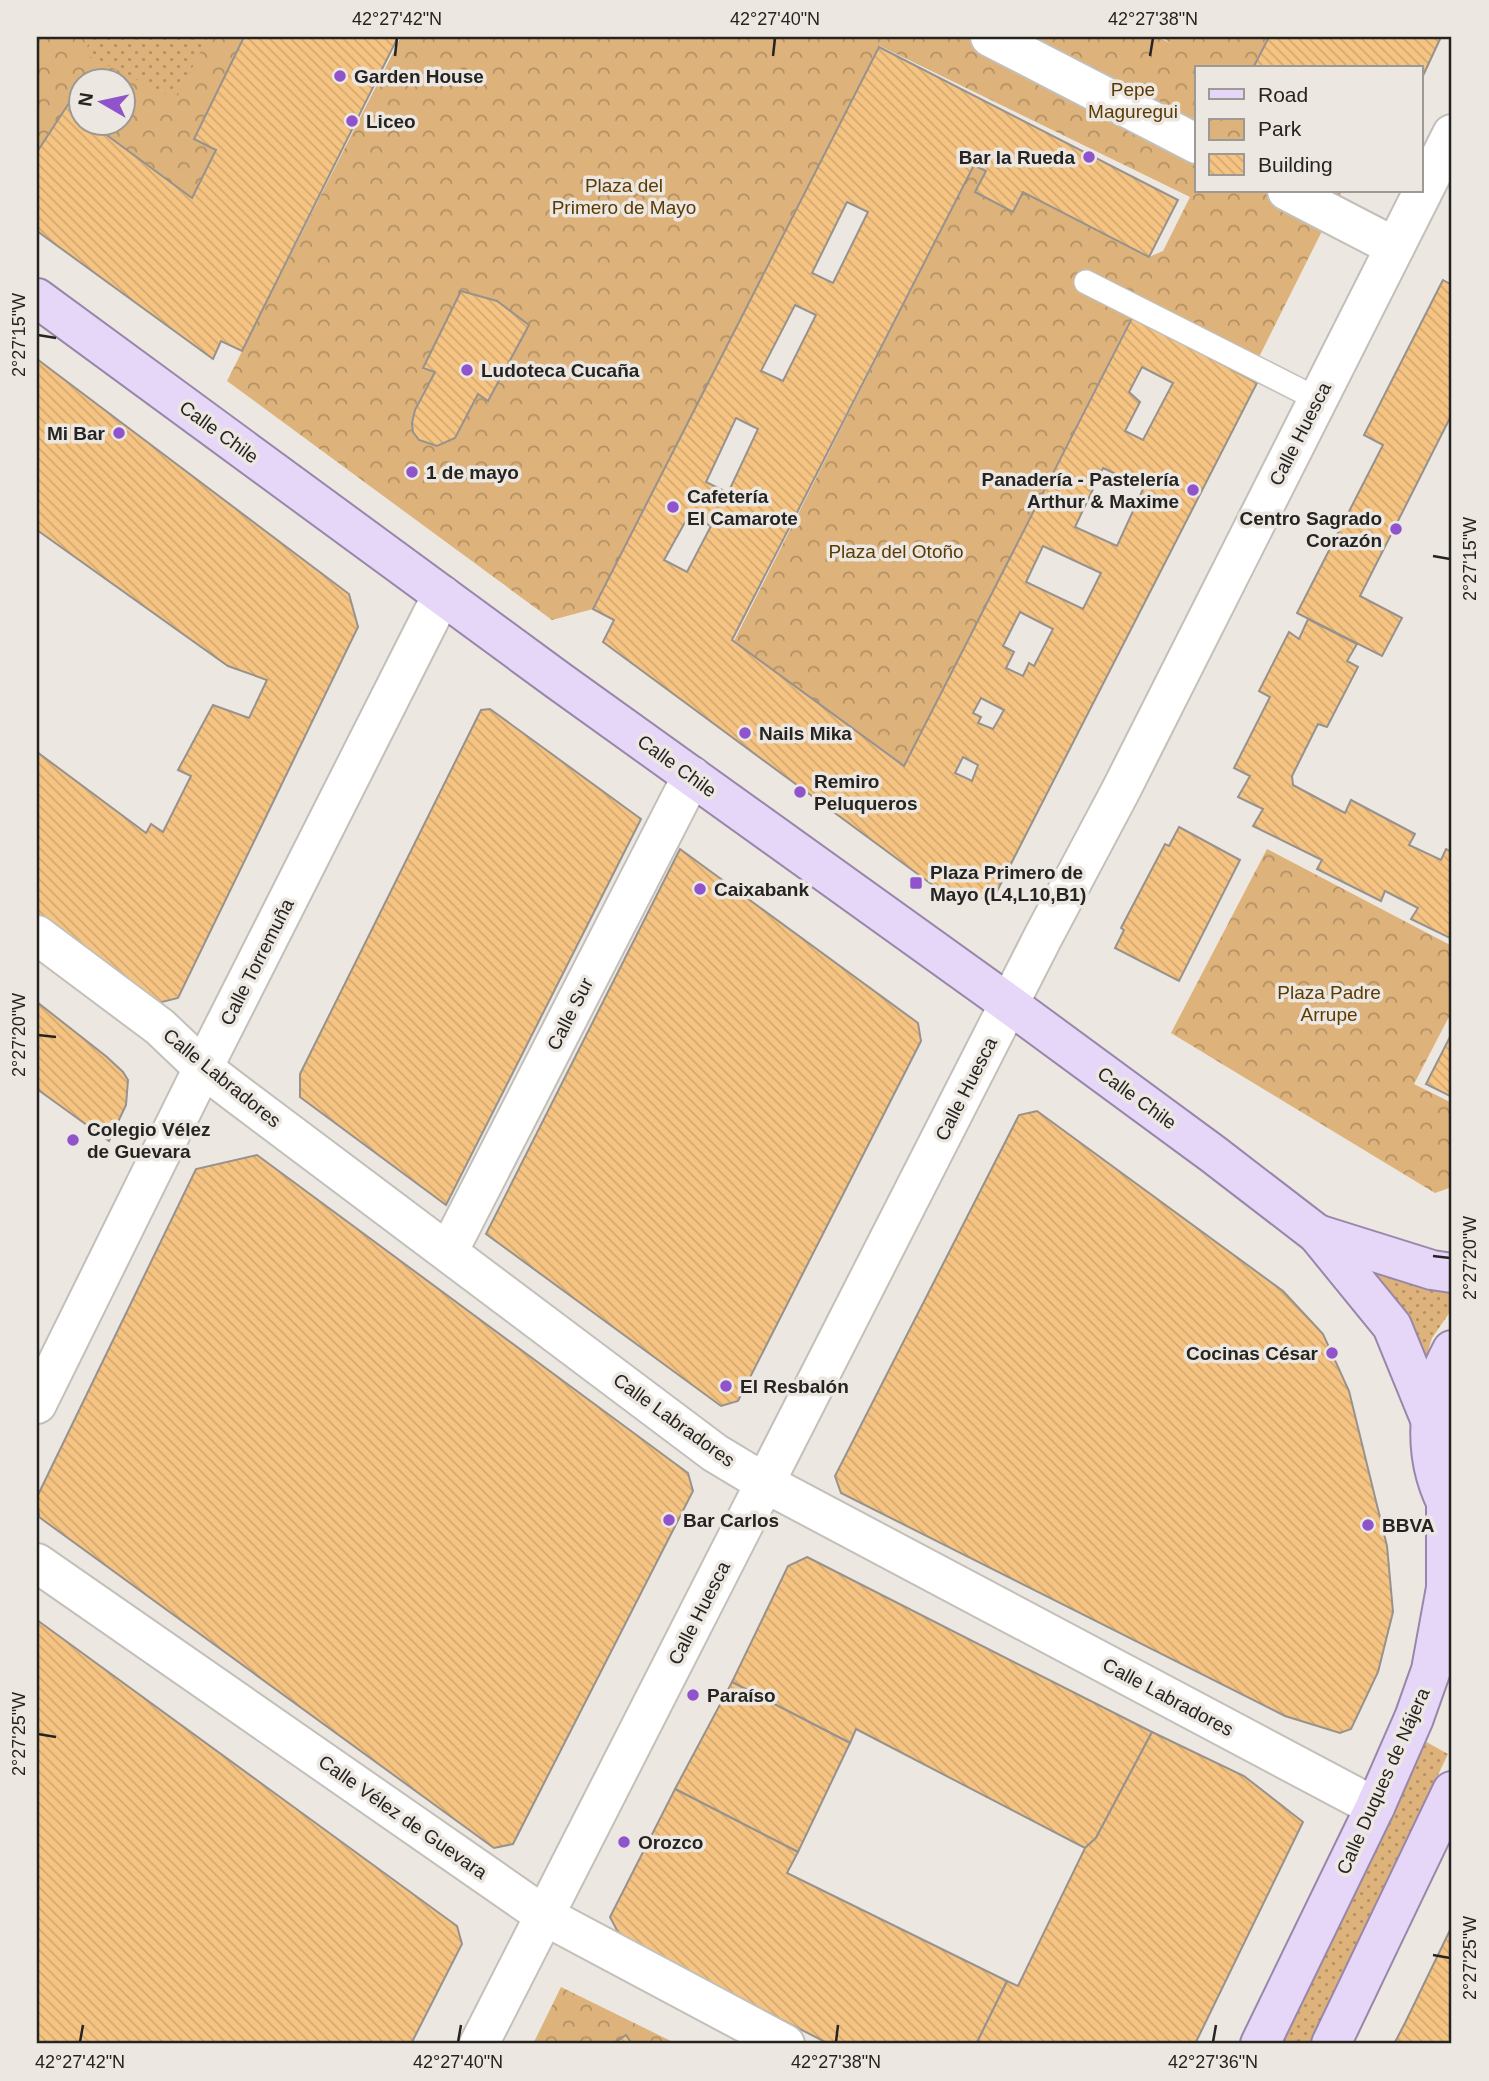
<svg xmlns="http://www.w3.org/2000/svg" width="1489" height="2081" font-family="Arial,sans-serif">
  <defs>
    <pattern id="park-crowns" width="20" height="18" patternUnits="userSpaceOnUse" patternTransform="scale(1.75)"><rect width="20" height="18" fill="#ddb27b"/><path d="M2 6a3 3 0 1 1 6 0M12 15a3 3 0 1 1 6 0" fill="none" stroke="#b39164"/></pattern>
    <pattern id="garden-dots" width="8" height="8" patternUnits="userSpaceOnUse" patternTransform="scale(1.75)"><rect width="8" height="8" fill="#ddb27b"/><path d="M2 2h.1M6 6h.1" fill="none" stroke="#b39164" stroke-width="1.8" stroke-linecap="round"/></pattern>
    <pattern id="building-back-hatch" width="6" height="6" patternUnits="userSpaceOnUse" patternTransform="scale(1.75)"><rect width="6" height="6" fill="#f6c482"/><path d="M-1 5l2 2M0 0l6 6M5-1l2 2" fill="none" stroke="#d3a870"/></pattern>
  </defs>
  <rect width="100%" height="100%" fill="#ece7e0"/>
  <!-- park -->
  <g fill="url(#park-crowns)" fill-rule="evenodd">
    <polygon points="37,37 244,37 194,138 216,150 192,198 89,123 122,122 122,80 80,80 80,114 69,104 37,152"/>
    <path d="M401,37H1158L1172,44L1161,37H1270L1253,68H1197V191H1342L1248,379L1132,316L904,766L734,641L974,165L986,171L976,193L1013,211L1023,192L1149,257L1163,251L1190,197L880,46L593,609L552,620L227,381ZM461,291L528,325L488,401L478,394L455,438L437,446C391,437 421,398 435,372L423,368Z"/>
    <polygon points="1267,849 1452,946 1452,1011 1414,1084 1452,1103 1452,1187 1435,1193 1171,1033"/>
    <polygon points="561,1987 677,2044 533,2044"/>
  </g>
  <!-- garden -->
  <g fill="url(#garden-dots)">
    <polygon points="93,37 208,37 176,99 83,53"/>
    <polygon points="1365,1264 1452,1287 1452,1309 1432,1338 1424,1363 1401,1305"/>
    <polygon points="1421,1739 1448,1754 1309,2044 1276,2044"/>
  </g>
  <!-- building -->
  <g fill="url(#building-back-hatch)" stroke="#97928d" stroke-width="2" fill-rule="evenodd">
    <polygon points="244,37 398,37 242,351 221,341 213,359 37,231 37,152 69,103 80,114 80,122 89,122 192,198 216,150 194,139"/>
    <polygon points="1269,37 1441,37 1421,80 1421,68 1253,68"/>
    <path d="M879,47L1178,200L1149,257L1023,192L1013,212L975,192L986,171L974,165L732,640L904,766L1133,316L1257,383L995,895L957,903L603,642L614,620L593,609ZM847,202L868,212L833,283L812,273ZM795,305L816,315L783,381L761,371ZM1142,367L1173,383L1143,440L1125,431L1140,402L1129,392ZM736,418L758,429L728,493L706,482ZM1103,468L1144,487L1117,546L1075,527ZM689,515L711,526L687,572L664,560ZM1043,546L1101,573L1083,609L1026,582ZM1020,612L1053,629L1034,666L1029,663L1023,676L1006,668L1014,652L1003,646ZM981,698L1004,710L993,729L978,723L981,717L973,713ZM963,757L978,765L972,781L955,773Z"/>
    <polygon points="1443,280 1452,285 1452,414 1360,596 1402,618 1382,656 1297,613 1383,445 1364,435"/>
    <polygon points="461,291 497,301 529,325 488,401 478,394 455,438 437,446 419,440 413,432 412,423 415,410 435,372 423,368"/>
    <polygon points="37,359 349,594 358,627 178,998 154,1004 37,916 37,752 146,833 151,824 163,832 191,776 178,770 213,705 249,718 267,680 228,666 37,530"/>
    <polygon points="1308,619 1357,644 1347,661 1358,667 1327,727 1318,724 1292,776 1293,785 1345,813 1351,800 1415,834 1409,845 1441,860 1446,849 1452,852 1452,939 1411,919 1418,908 1385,891 1381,901 1317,869 1322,860 1253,826 1263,809 1238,797 1250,776 1234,768 1270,697 1259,691 1289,632 1299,639"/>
    <polygon points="490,709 641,819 446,1205 300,1097 300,1074 481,710"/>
    <polygon points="1179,827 1240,860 1179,981 1115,948 1124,930 1121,928 1165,844 1169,846"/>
    <polygon points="680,849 918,1023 921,1041 738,1401 721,1406 486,1234"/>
    <polygon points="37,1002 107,1057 123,1072 128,1080 126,1105 109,1141 37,1089"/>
    <polygon points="1452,1033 1452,1097 1426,1084"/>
    <polygon points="1037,1111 1283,1291 1323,1334 1349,1391 1387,1546 1393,1612 1378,1672 1351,1729 1340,1733 1285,1716 841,1493 835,1476 1019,1115"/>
    <polygon points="257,1155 688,1473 693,1491 513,1844 494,1848 39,1517 37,1497 196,1169"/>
    <polygon points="807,1557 1152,1732 1096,1838 1085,1848 856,1729 850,1743 732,1682 788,1566"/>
    <polygon points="37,1620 457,1926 462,1944 411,2044 37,2044"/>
    <polygon points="732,1682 850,1743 798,1852 675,1789"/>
    <polygon points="1152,1732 1244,1776 1303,1822 1195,2044 976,2044 1007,1981 1018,1986 1085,1848 1096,1838"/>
    <polygon points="675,1789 798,1852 787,1873 1007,1981 976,2044 829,2044 620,1936 610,1917"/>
    <polygon points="1452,1926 1452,2044 1394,2044 1405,2023"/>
    <polygon points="626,2035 632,2044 613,2044"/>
  </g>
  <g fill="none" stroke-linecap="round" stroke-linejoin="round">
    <!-- lane casing -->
    <g stroke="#c3bfb9" stroke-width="26">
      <polyline id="lane" points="1086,282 1317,399"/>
    </g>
    <!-- street casing -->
    <g stroke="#c3bfb9" stroke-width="42">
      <g id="street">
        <polyline points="990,37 1197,144"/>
        <polyline points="1287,191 1395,247"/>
        <polyline points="37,935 160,1027 203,1068 237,1094 715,1453 765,1483 1375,1807"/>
        <polyline points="448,1252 692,776"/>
        <polyline points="37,1404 203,1068 442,595"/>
        <polyline points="37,1563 545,1916 785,2044"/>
        <polyline points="479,2044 1043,937 1121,790 1452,134"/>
      </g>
    </g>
    <!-- primary casing -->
    <g stroke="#9887aa" stroke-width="42">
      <g id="primary">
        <polyline points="37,298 559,681 1009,1004 1213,1154 1317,1234 1392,1326 1430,1419"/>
        <polyline points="1317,1234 1432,1270 1452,1273"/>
        <path d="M1452,1350C1424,1400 1422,1463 1452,1513"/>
        <polyline points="1260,2044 1375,1807 1414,1718 1431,1670 1446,1588 1446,1502"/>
        <polyline points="1331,2044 1452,1791"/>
      </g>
    </g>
    <!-- lane -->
    <use href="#lane" stroke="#fff" stroke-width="23"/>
    <!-- street -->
    <use href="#street" stroke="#fff" stroke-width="38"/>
    <!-- primary -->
    <use href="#primary" stroke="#e6d7f8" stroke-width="38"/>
  </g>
  <!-- ticks -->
  <path fill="none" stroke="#262422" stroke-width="2.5" d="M395,56L397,38M773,56L775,38M1150,56L1153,38M38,335L56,338M1433,556L1450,559M38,1035L56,1037M1433,1256L1450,1258M38,1734L56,1737M1433,1955L1450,1958M80,2042L83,2025M458,2042L461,2025M836,2042L838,2025M1213,2042L1216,2025"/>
  <!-- markers -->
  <g fill="#8f54cb" stroke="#ece7e0" stroke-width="2.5">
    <circle cx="340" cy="76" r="7"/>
    <circle cx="352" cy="121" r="7"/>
    <circle cx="1089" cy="157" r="7"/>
    <circle cx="467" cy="370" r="7"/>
    <circle cx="119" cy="433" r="7"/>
    <circle cx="412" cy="472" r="7"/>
    <circle cx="1193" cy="490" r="7"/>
    <circle cx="673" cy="507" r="7"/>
    <circle cx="1396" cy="529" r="7"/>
    <circle cx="745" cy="733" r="7"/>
    <circle cx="800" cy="792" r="7"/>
    <rect x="909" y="876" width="14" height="14" rx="3.5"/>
    <circle cx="700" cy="889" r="7"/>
    <circle cx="73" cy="1140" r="7"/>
    <circle cx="1332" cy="1353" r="7"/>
    <circle cx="726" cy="1386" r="7"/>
    <circle cx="669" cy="1520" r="7"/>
    <circle cx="1368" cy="1525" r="7"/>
    <circle cx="693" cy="1695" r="7"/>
    <circle cx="624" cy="1842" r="7"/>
  </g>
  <g text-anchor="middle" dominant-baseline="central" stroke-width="7" stroke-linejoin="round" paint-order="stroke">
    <!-- poi labels -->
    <g font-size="19" font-weight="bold" fill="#262422" stroke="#ece7e0" text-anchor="start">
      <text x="354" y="76">Garden House</text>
      <text x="366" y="121">Liceo</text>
      <text x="1075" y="157" text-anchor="end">Bar la Rueda</text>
      <text x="481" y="370">Ludoteca Cucaña</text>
      <text x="105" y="433" text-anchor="end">Mi Bar</text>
      <text x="426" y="472">1 de mayo</text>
      <text x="1179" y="479" text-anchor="end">Panadería - Pastelería<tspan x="1179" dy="22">Arthur &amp; Maxime</tspan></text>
      <text x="687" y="496">Cafetería<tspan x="687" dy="22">El Camarote</tspan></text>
      <text x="1382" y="518" text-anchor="end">Centro Sagrado<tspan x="1382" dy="22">Corazón</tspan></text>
      <text x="759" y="733">Nails Mika</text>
      <text x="814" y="781">Remiro<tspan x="814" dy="22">Peluqueros</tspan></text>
      <text x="930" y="872">Plaza Primero de<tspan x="930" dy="22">Mayo (L4,L10,B1)</tspan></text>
      <text x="714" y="889">Caixabank</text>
      <text x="87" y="1129">Colegio Vélez<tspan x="87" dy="22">de Guevara</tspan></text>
      <text x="1318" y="1353" text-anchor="end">Cocinas César</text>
      <text x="740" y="1386">El Resbalón</text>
      <text x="683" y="1520">Bar Carlos</text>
      <text x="1382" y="1525">BBVA</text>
      <text x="707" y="1695">Paraíso</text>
      <text x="638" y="1842">Orozco</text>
    </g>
    <!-- park labels -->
    <g font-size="19" fill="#5b3b04" stroke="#ece7e0">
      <text x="1133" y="89">Pepe<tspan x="1133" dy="22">Maguregui</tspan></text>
      <text x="624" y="185">Plaza del<tspan x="624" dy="22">Primero de Mayo</tspan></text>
      <text x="896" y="551">Plaza del Otoño</text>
      <text x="1329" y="992">Plaza Padre<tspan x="1329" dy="22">Arrupe</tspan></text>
    </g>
    <!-- street labels -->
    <g font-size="19" fill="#262422" stroke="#ece7e0">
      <text transform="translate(219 432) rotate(36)">Calle Chile</text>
      <text transform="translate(1300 434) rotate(-63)">Calle Huesca</text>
      <text transform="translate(677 766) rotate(36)">Calle Chile</text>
      <text transform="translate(257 962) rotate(-63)">Calle Torremuña</text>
      <text transform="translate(570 1014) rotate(-63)">Calle Sur</text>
      <text transform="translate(222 1078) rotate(39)">Calle Labradores</text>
      <text transform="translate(966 1089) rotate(-63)">Calle Huesca</text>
      <text transform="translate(1137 1098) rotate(36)">Calle Chile</text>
      <text transform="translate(674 1420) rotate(36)">Calle Labradores</text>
      <text transform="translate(699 1613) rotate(-63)">Calle Huesca</text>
      <text transform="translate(1168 1697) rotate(28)">Calle Labradores</text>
      <text transform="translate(1383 1781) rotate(-66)">Calle Duques de Nájera</text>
      <text transform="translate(403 1817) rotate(35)">Calle Vélez de Guevara</text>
    </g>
  </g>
  <!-- border -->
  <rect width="1489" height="2081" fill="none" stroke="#ece7e0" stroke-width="77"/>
  <!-- legend -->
  <rect x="1195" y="66" width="228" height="126" fill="#ece7e0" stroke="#9d9994" stroke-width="2"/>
  <rect x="1209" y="89" width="35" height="10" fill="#e6d7f8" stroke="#9d9994" stroke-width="2"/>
  <text x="1258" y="102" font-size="21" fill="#262422">Road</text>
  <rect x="1209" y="119" width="35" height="21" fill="url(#park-crowns)" stroke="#9d9994" stroke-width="2"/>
  <text x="1258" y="136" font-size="21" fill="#262422">Park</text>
  <rect x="1209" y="154" width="35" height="21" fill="url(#building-back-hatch)" stroke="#9d9994" stroke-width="2"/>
  <text x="1258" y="172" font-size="21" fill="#262422">Building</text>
  <!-- north arrow -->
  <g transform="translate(102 102) rotate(279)"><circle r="33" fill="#ece7e0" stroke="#9d9994" stroke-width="2"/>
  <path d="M0-5L12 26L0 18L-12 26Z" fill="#8f54cb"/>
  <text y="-10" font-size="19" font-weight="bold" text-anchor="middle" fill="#262422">N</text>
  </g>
  <rect x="38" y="38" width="1412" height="2004" fill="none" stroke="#262422" stroke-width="2.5"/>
  <g font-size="18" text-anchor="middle" fill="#262422">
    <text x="397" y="25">42°27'42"N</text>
    <text x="775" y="25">42°27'40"N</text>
    <text x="1153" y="25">42°27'38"N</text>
    <text transform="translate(19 335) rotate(-90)" y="6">2°27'15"W</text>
    <text transform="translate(1470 559) rotate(-90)" y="6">2°27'15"W</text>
    <text transform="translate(19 1035) rotate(-90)" y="6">2°27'20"W</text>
    <text transform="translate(1470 1258) rotate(-90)" y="6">2°27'20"W</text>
    <text transform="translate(19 1734) rotate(-90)" y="6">2°27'25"W</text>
    <text transform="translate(1470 1958) rotate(-90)" y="6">2°27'25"W</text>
    <text x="80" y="2068">42°27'42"N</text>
    <text x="458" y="2068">42°27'40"N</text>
    <text x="836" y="2068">42°27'38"N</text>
    <text x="1213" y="2068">42°27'36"N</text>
  </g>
</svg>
